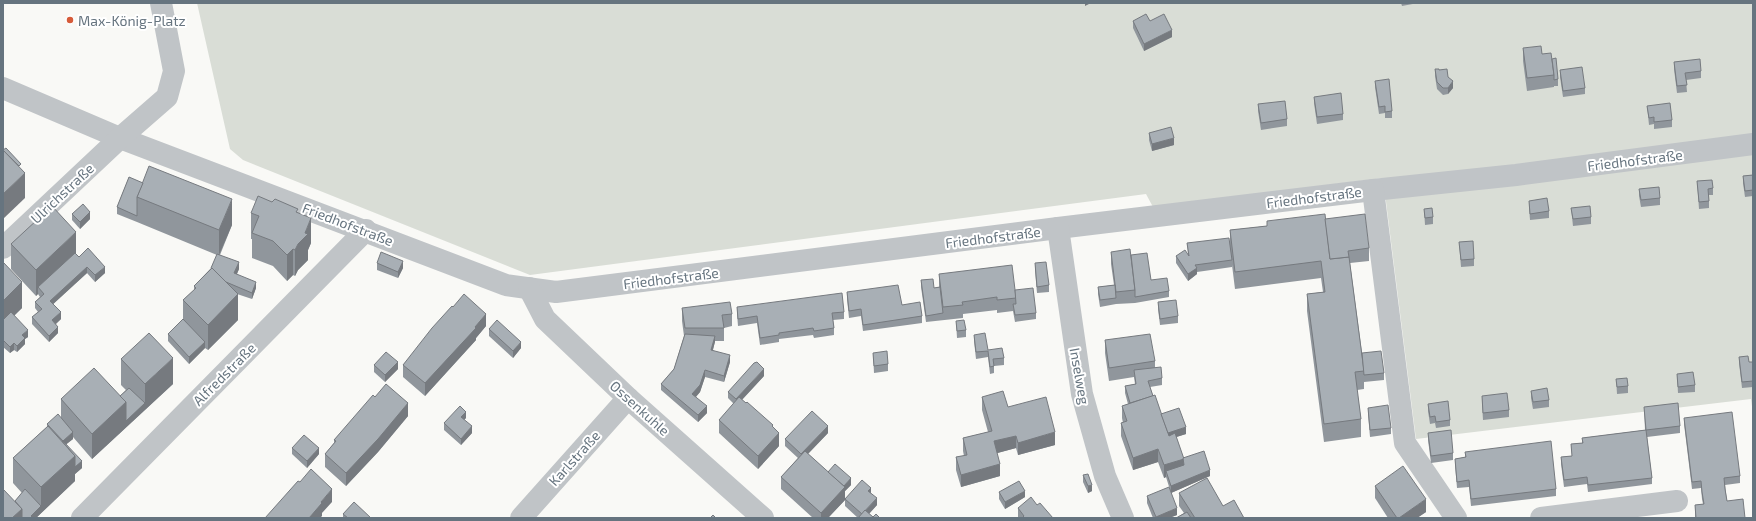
<svg xmlns="http://www.w3.org/2000/svg" width="1756" height="521" font-family="'Exo 2',sans-serif">
  <rect width="100%" height="100%" fill="#f9f9f6"/>
  <!-- green -->
  <polygon fill="#d9ddd6" points="197,3 1753,3 1753,414 1751,399 1416,439 1383,178 1153,207 1146,194 530,275 243,160 230,149"/>
  <g fill="none" stroke-linecap="round" stroke-linejoin="round">
    <!-- street -->
    <g stroke="#c0c4c7" stroke-width="22">
      <polyline points="3,88 120,138 506,285 556,292 1058,228 1373,190 1516,175 1753,144"/>
      <polyline points="1373,190 1405,443 1456,518"/>
      <polyline points="1058,228 1082,394 1105,476 1123,518"/>
      <polyline points="3,248 120,138 167,97 174,71 161,3"/>
      <polyline points="529,288 545,319 628,398 763,518"/>
      <polyline points="82,518 366,230"/>
      <polyline points="521,518 628,398"/>
      <polyline points="1541,518 1677,501"/>
    </g>
  </g>
  <!-- wall -->
  <g fill="#90969c">
    <polygon points="1401,3 1418,3 1402,6"/>
    <polygon points="1133,21 1150,21 1172,37 1144,51 1133,28"/>
    <polygon points="1523,48 1542,54 1552,59 1558,79 1558,86 1554,86 1554,87 1527,91 1523,61"/>
    <polygon points="1674,62 1701,71 1701,78 1686,80 1687,92 1677,93 1674,69"/>
    <polygon points="1435,69 1439,70 1448,77 1453,88 1448,94 1443,95 1437,89 1435,76"/>
    <polygon points="1560,70 1585,88 1585,94 1563,97 1560,77"/>
    <polygon points="1375,81 1392,111 1392,118 1385,118 1385,113 1379,114 1375,87"/>
    <polygon points="1314,97 1343,114 1343,120 1317,124 1314,103"/>
    <polygon points="1258,104 1287,119 1287,126 1261,130 1258,111"/>
    <polygon points="1647,106 1672,120 1672,127 1654,129 1654,124 1649,125"/>
    <polygon points="1149,133 1174,145 1152,151 1149,140"/>
    <polygon points="1753,175 1753,196 1745,197 1743,183 1743,176"/>
    <polygon points="129,177 232,225 220,255 239,269 237,274 256,288 252,299 237,294 238,320 208,350 205,348 189,364 168,341 168,334 183,319 183,300 194,290 194,286 211,268 217,255 137,222 137,221 137,222 117,214 117,207"/>
    <polygon points="1697,181 1713,188 1713,195 1709,195 1709,208 1699,209"/>
    <polygon points="1639,189 1660,198 1660,205 1641,207 1639,196"/>
    <polygon points="1529,201 1549,211 1549,218 1530,220 1529,207"/>
    <polygon points="1571,208 1591,217 1591,224 1573,226"/>
    <polygon points="1424,209 1433,217 1433,224 1425,225"/>
    <polygon points="251,213 298,213 311,243 308,250 308,260 298,270 295,276 293,275 287,281 273,266 252,258 252,239 251,239"/>
    <polygon points="72,214 90,219 80,229 72,220"/>
    <polygon points="1325,219 1369,248 1369,261 1350,263 1362,353 1384,373 1384,380 1364,382 1364,389 1357,390 1361,419 1361,437 1324,442 1307,311 1307,294 1323,292 1321,278 1235,289 1232,265 1232,267 1197,272 1197,274 1188,281 1176,263 1176,256 1188,254 1187,243 1230,242 1230,230 1267,226 1267,221"/>
    <polygon points="1459,242 1474,259 1474,266 1461,267"/>
    <polygon points="11,244 76,254 79,257 105,273 95,282 87,273 53,304 61,319 56,324 58,333 49,342 32,324 32,317 38,312 35,308 35,302 40,297 38,294 36,296 11,269"/>
    <polygon points="1111,252 1131,255 1151,280 1169,291 1169,297 1135,303 1116,304 1100,307 1098,294 1098,287 1114,285 1111,264"/>
    <polygon points="3,262 22,308 14,316 28,337 25,339 25,344 17,352 14,350 10,353 3,347"/>
    <polygon points="377,263 403,268 398,278 377,270"/>
    <polygon points="1035,263 1049,285 1049,292 1037,293 1035,270"/>
    <polygon points="939,274 1015,290 1036,313 1036,319 1015,322 1013,311 997,313 997,310 963,314 963,318 926,322 921,287 921,280 934,288 939,287"/>
    <polygon points="847,292 902,305 922,316 922,323 863,331 861,316 849,318 847,299"/>
    <polygon points="1158,302 1178,316 1178,323 1160,325 1158,309"/>
    <polygon points="453,307 486,326 476,338 476,340 425,396 403,377 403,365"/>
    <polygon points="737,307 844,312 844,319 833,320 834,328 834,335 814,338 813,335 779,339 779,342 760,345 757,323 738,326 737,314"/>
    <polygon points="682,308 732,314 732,326 724,328 724,341 715,341 713,350 730,362 724,382 705,377 700,392 696,397 707,413 698,422 661,390 661,384 674,369 684,336 682,321"/>
    <polygon points="956,321 966,330 966,337 957,338"/>
    <polygon points="489,329 521,348 513,358 489,336"/>
    <polygon points="974,335 988,350 1004,358 1004,365 994,366 994,373 990,374 988,357 976,359 974,341"/>
    <polygon points="1105,340 1155,361 1155,367 1162,378 1162,385 1150,387 1153,396 1161,414 1186,434 1176,437 1183,458 1210,476 1171,493 1166,477 1164,478 1158,462 1133,470 1121,436 1121,423 1123,423 1122,418 1122,406 1128,404 1125,393 1125,386 1135,384 1134,377 1109,381 1105,353"/>
    <polygon points="873,353 888,364 888,371 874,373"/>
    <polygon points="1739,357 1749,362 1753,362 1753,387 1742,388 1739,363"/>
    <polygon points="121,359 173,384 92,459 73,437 73,439 66,444 82,468 75,474 75,481 36,518 3,518 15,501 22,493 13,483 13,458 47,427 47,424 61,418 61,399 120,396 126,390 121,385"/>
    <polygon points="374,365 398,369 385,382 374,372"/>
    <polygon points="1677,374 1695,385 1695,392 1678,393"/>
    <polygon points="764,376 742,400 773,427 779,446 758,469 719,433 719,420 734,404 728,398 728,392"/>
    <polygon points="1616,379 1628,386 1628,393 1617,394"/>
    <polygon points="1531,391 1549,400 1549,407 1533,409 1531,398"/>
    <polygon points="1482,396 1509,410 1509,417 1483,420 1482,403"/>
    <polygon points="375,397 408,416 378,452 346,486 325,467 325,454 334,443 334,440"/>
    <polygon points="982,397 1008,407 1055,445 1018,455 1016,448 997,453 1000,476 961,487 956,470 956,457 964,456 963,451 963,438 988,432 982,410"/>
    <polygon points="1428,404 1450,420 1450,426 1436,428 1435,423 1430,424 1428,411"/>
    <polygon points="1644,407 1680,426 1680,433 1647,437 1652,478 1652,484 1588,492 1587,484 1564,487 1561,464 1561,457 1572,456 1571,444 1582,443 1582,438 1645,430"/>
    <polygon points="1368,408 1391,428 1391,434 1370,437 1368,414"/>
    <polygon points="466,418 464,420 472,433 461,445 444,430 444,423"/>
    <polygon points="1684,418 1740,476 1740,483 1725,485 1727,501 1745,518 1695,518 1695,505 1703,504 1702,499 1701,488 1692,489 1684,424"/>
    <polygon points="828,433 808,454 828,472 851,485 845,491 845,498 871,493 877,505 869,514 873,517 880,518 858,518 845,506 845,500 828,518 813,518 781,489 781,477 798,458 785,446 785,439"/>
    <polygon points="1428,433 1453,453 1453,460 1431,463 1428,440"/>
    <polygon points="292,448 319,454 307,468 292,454"/>
    <polygon points="1465,452 1556,489 1556,496 1471,506 1469,487 1457,488 1455,465 1455,459 1465,457"/>
    <polygon points="1083,475 1092,491 1088,493 1083,482"/>
    <polygon points="1375,486 1426,512 1417,518 1388,518 1375,498"/>
    <polygon points="999,492 1025,497 1005,509 999,499"/>
    <polygon points="1179,493 1223,506 1244,518 1176,518 1184,513 1179,506"/>
    <polygon points="1147,496 1177,515 1169,518 1153,518 1147,503"/>
    <polygon points="1037,505 1053,518 1018,518 1018,508"/>
    <polygon points="343,514 371,518 343,518"/>
  </g>
  <!-- shaded-wall -->
  <g fill="#767a7f">
    <polygon points="1085,3 1091,3 1085,6"/>
    <polygon points="1172,30 1172,37 1144,51 1144,44"/>
    <polygon points="1453,81 1453,88 1448,94 1448,88"/>
    <polygon points="1174,138 1174,145 1152,151 1152,144"/>
    <polygon points="25,173 25,198 3,219 3,194"/>
    <polygon points="232,199 232,225 219,255 219,230"/>
    <polygon points="90,212 90,219 80,229 80,222"/>
    <polygon points="311,218 311,243 308,250 308,260 298,270 295,276 295,250 298,244 305,233"/>
    <polygon points="76,232 76,258 38,287 38,294 36,296 36,270"/>
    <polygon points="293,249 293,275 287,281 287,255"/>
    <polygon points="403,261 403,268 398,278 398,272"/>
    <polygon points="239,262 239,269 234,280 234,273"/>
    <polygon points="87,267 87,273 50,307 50,301"/>
    <polygon points="105,267 105,273 95,282 95,275"/>
    <polygon points="1197,268 1197,274 1188,281 1188,274"/>
    <polygon points="22,282 22,308 3,326 3,301"/>
    <polygon points="256,282 256,288 252,299 252,293"/>
    <polygon points="238,294 238,320 208,350 208,325"/>
    <polygon points="61,312 61,319 52,327 52,320"/>
    <polygon points="486,314 486,326 476,338 476,340 425,396 425,383"/>
    <polygon points="58,327 58,333 49,342 49,336"/>
    <polygon points="28,330 28,337 25,339 25,344 17,352 17,346 22,335"/>
    <polygon points="715,336 715,342 711,356 711,350"/>
    <polygon points="205,342 205,348 189,364 189,357"/>
    <polygon points="521,342 521,348 513,358 513,351"/>
    <polygon points="14,343 14,350 10,353 10,347"/>
    <polygon points="730,355 730,362 724,382 724,376"/>
    <polygon points="173,358 173,384 92,459 92,434 126,402 145,403 145,384"/>
    <polygon points="398,362 398,369 385,382 385,375"/>
    <polygon points="764,369 764,376 736,406 736,399"/>
    <polygon points="705,370 705,377 700,392 692,401 692,394"/>
    <polygon points="408,403 408,416 378,452 346,486 346,473"/>
    <polygon points="707,406 707,413 698,422 698,415"/>
    <polygon points="466,412 466,418 461,423 461,417"/>
    <polygon points="472,426 472,433 461,445 461,439"/>
    <polygon points="828,426 828,433 801,461 801,454"/>
    <polygon points="1186,427 1186,434 1167,440 1167,433"/>
    <polygon points="73,432 73,439 63,447 63,441"/>
    <polygon points="1055,432 1055,445 1018,455 1018,443"/>
    <polygon points="779,433 779,446 758,469 758,456"/>
    <polygon points="1016,436 1016,448 994,454 994,441"/>
    <polygon points="319,448 319,454 307,468 307,461"/>
    <polygon points="1158,449 1158,462 1133,470 1133,458"/>
    <polygon points="75,456 82,461 82,468 75,474 75,481 36,518 31,518 31,516 41,506 41,487"/>
    <polygon points="1184,459 1184,472 1166,471 1166,477 1164,478 1164,465"/>
    <polygon points="1000,464 1000,476 961,487 961,475"/>
    <polygon points="1210,470 1210,476 1171,493 1171,486"/>
    <polygon points="851,478 851,485 845,491 845,500 828,518 821,518 821,513 841,489"/>
    <polygon points="1092,485 1092,491 1088,493 1088,486"/>
    <polygon points="871,488 871,495 868,491"/>
    <polygon points="332,489 332,502 322,513 322,516 320,518 309,518 321,502"/>
    <polygon points="1025,491 1025,497 1005,509 1005,502"/>
    <polygon points="877,498 877,505 865,518 862,515"/>
    <polygon points="1426,499 1426,512 1417,518 1399,518"/>
    <polygon points="1177,508 1177,515 1169,518 1156,518 1156,517"/>
    <polygon points="22,509 22,518 12,518"/>
  </g>
  <!-- building -->
  <g fill="#a8afb5" stroke="#767a7f">
    <polygon points="1146,14 1150,21 1164,14 1172,30 1144,44 1133,21"/>
    <polygon points="1541,46 1542,54 1551,53 1554,75 1527,78 1523,48"/>
    <polygon points="1556,58 1558,79 1554,80 1554,75 1552,59"/>
    <polygon points="1700,59 1701,71 1685,73 1687,85 1677,86 1674,62"/>
    <polygon points="1582,67 1585,88 1563,91 1560,70"/>
    <polygon points="1435,69 1439,69 1439,70 1447,69 1448,77 1453,81 1448,88 1443,88 1437,82"/>
    <polygon points="1389,79 1392,111 1385,112 1385,106 1379,107 1375,81"/>
    <polygon points="1341,93 1343,114 1317,117 1314,97"/>
    <polygon points="1285,101 1287,119 1261,123 1258,104"/>
    <polygon points="1670,103 1672,120 1654,122 1654,117 1649,118 1647,106"/>
    <polygon points="1171,127 1174,138 1152,144 1149,133"/>
    <polygon points="6,148 21,164 19,166 3,150"/>
    <polygon points="3,150 25,173 3,194"/>
    <polygon points="149,166 232,199 219,230 137,197"/>
    <polygon points="1753,175 1753,190 1745,191 1743,176"/>
    <polygon points="129,177 143,183 137,197 137,216 117,207"/>
    <polygon points="1712,180 1713,188 1708,189 1709,201 1699,202 1697,181"/>
    <polygon points="1659,187 1660,198 1641,200 1639,189"/>
    <polygon points="258,196 272,202 275,199 298,209 296,212 311,218 305,233 308,234 298,244 295,250 293,249 287,255 273,241 252,233 259,216 251,213"/>
    <polygon points="1547,198 1549,211 1530,214 1529,201"/>
    <polygon points="83,204 90,212 80,222 72,214"/>
    <polygon points="52,206 76,232 36,270 11,244"/>
    <polygon points="1590,206 1591,217 1573,219 1571,208"/>
    <polygon points="1432,208 1433,217 1425,218 1424,209"/>
    <polygon points="1325,214 1330,259 1349,257 1364,371 1355,372 1361,419 1324,424 1307,294 1325,292 1321,261 1235,272 1230,230 1267,226 1267,221"/>
    <polygon points="1365,214 1369,248 1348,251 1349,257 1330,259 1325,219"/>
    <polygon points="1229,238 1232,260 1195,265 1197,268 1188,274 1176,256 1185,250 1189,256 1187,243"/>
    <polygon points="1473,241 1474,259 1461,260 1459,242"/>
    <polygon points="88,248 105,267 95,275 87,267 50,301 61,312 52,320 58,327 49,336 32,317 42,309 35,302 44,294 38,287 75,253 79,257"/>
    <polygon points="1130,249 1135,290 1116,292 1111,252"/>
    <polygon points="381,252 403,261 398,272 377,263"/>
    <polygon points="1147,253 1151,280 1167,278 1169,291 1135,297 1135,290 1131,255"/>
    <polygon points="217,254 239,262 234,273 256,282 252,293 226,282 211,268"/>
    <polygon points="3,262 22,282 3,301"/>
    <polygon points="1046,262 1049,285 1037,287 1035,263"/>
    <polygon points="1012,265 1016,298 997,300 997,297 962,302 963,305 943,307 939,274"/>
    <polygon points="212,268 238,294 208,325 183,300 196,288 194,286"/>
    <polygon points="933,279 934,288 940,287 943,313 926,316 921,280"/>
    <polygon points="898,285 902,305 920,302 922,316 863,325 861,309 849,311 847,292"/>
    <polygon points="1115,285 1116,298 1100,300 1098,287"/>
    <polygon points="1033,288 1036,313 1015,315 1013,304 1016,304 1015,290"/>
    <polygon points="842,293 844,312 832,313 834,328 814,331 813,328 779,333 779,335 760,338 757,316 738,319 737,307"/>
    <polygon points="464,294 486,314 475,327 476,328 425,383 403,365 432,328 452,306 453,307"/>
    <polygon points="1176,300 1178,316 1160,319 1158,302"/>
    <polygon points="730,302 732,314 722,315 724,328 685,328 682,308"/>
    <polygon points="11,312 28,330 22,335 25,338 17,346 14,343 10,347 3,340 3,320"/>
    <polygon points="183,319 205,342 189,357 168,334"/>
    <polygon points="497,320 521,342 513,351 489,329"/>
    <polygon points="964,320 966,330 957,331 956,321"/>
    <polygon points="149,333 173,358 145,384 121,359"/>
    <polygon points="985,333 988,350 1002,348 1004,358 993,359 994,366 990,367 988,351 976,352 974,335"/>
    <polygon points="685,334 715,336 711,350 730,355 724,376 705,370 700,385 692,394 707,406 698,415 661,384 674,369"/>
    <polygon points="1150,334 1155,361 1109,368 1105,340"/>
    <polygon points="887,351 888,364 874,366 873,353"/>
    <polygon points="1381,351 1384,373 1364,375 1362,353"/>
    <polygon points="386,352 398,362 385,375 374,365"/>
    <polygon points="1748,356 1749,362 1753,362 1753,381 1742,382 1739,357"/>
    <polygon points="757,362 764,369 736,399 728,392 754,363"/>
    <polygon points="1161,367 1162,378 1148,381 1153,396 1130,403 1125,386 1136,384 1134,370"/>
    <polygon points="94,368 126,402 92,434 61,399"/>
    <polygon points="1693,372 1695,385 1678,387 1677,374"/>
    <polygon points="1627,378 1628,386 1617,387 1616,379"/>
    <polygon points="386,384 408,403 378,439 346,473 325,454 336,441 334,440 373,395 375,397"/>
    <polygon points="129,388 145,403 126,421 126,402 120,396"/>
    <polygon points="1547,388 1549,400 1533,402 1531,391"/>
    <polygon points="1003,391 1008,407 1046,397 1055,432 1018,443 1016,436 994,441 1000,464 961,475 956,457 967,455 963,438 992,431 982,397"/>
    <polygon points="1507,393 1509,410 1483,413 1482,396"/>
    <polygon points="1155,395 1169,436 1175,433 1184,459 1164,465 1158,449 1133,458 1121,423 1127,421 1122,406"/>
    <polygon points="739,397 746,403 747,402 773,425 772,426 779,433 758,456 719,420"/>
    <polygon points="1448,401 1450,420 1436,422 1435,416 1430,417 1428,404"/>
    <polygon points="1678,403 1680,426 1646,430 1652,478 1588,485 1587,477 1564,480 1561,457 1572,456 1571,444 1583,443 1582,438 1646,430 1644,407"/>
    <polygon points="1388,405 1391,428 1370,430 1368,408"/>
    <polygon points="460,406 466,412 461,417 472,426 461,439 444,423"/>
    <polygon points="1179,408 1186,427 1168,433 1161,414"/>
    <polygon points="812,411 828,426 801,454 785,439"/>
    <polygon points="1732,412 1740,476 1724,478 1725,489 1727,501 1743,499 1745,518 1696,518 1695,505 1704,504 1702,492 1701,481 1692,482 1684,418"/>
    <polygon points="58,414 73,432 63,441 47,424"/>
    <polygon points="48,426 75,456 41,487 13,458"/>
    <polygon points="1451,430 1453,453 1431,456 1428,433"/>
    <polygon points="304,435 319,448 307,461 292,448"/>
    <polygon points="62,441 63,441 82,461 75,467 75,456"/>
    <polygon points="1551,441 1556,489 1471,499 1469,480 1457,482 1455,459 1466,457 1465,452"/>
    <polygon points="805,451 845,487 821,513 781,477"/>
    <polygon points="1204,451 1210,470 1171,486 1166,471 1184,465 1183,458"/>
    <polygon points="835,464 851,478 844,486 828,472"/>
    <polygon points="1403,466 1426,499 1399,518 1397,518 1375,486"/>
    <polygon points="311,469 332,489 321,502 322,503 309,518 265,518 298,481 300,482"/>
    <polygon points="1088,474 1092,485 1088,486 1083,475"/>
    <polygon points="1207,478 1223,506 1234,500 1244,518 1195,518 1179,493"/>
    <polygon points="862,480 871,488 868,491 877,498 862,514 845,499"/>
    <polygon points="1019,481 1025,491 1005,502 999,492"/>
    <polygon points="1169,487 1177,508 1156,517 1147,496"/>
    <polygon points="3,489 22,509 12,518 3,518"/>
    <polygon points="25,489 41,506 31,516 33,518 22,518 22,509 15,501"/>
    <polygon points="1031,497 1037,505 1040,503 1053,518 1022,518 1024,516 1018,508"/>
    <polygon points="354,502 371,518 348,518 343,514"/>
    <polygon points="865,510 873,517 876,514 880,518 858,518"/>
    <polygon points="1187,512 1191,518 1176,518"/>
    <polygon points="713,515 716,518 710,518"/>
  </g>
  <!-- markers -->
  <circle fill="#d65b39" stroke="#fff" stroke-width="1.5" cx="70" cy="20" r="4"/>
  <g text-anchor="middle" dominant-baseline="central" stroke-width="4" stroke-linejoin="round" paint-order="stroke">
    <!-- poi labels -->
    <g font-size="14" fill="#66747f" stroke="#fff" text-anchor="start">
      <text x="78" y="20">Max-König-Platz</text>
    </g>
    <!-- street labels -->
    <g font-size="14" fill="#66747f" stroke="#fff">
      <text transform="translate(1635 160) rotate(-7)">Friedhofstraße</text>
      <text transform="translate(62 193) rotate(-43)">Ulrichstraße</text>
      <text transform="translate(1314 197) rotate(-7)">Friedhofstraße</text>
      <text transform="translate(348 224) rotate(21)">Friedhofstraße</text>
      <text transform="translate(993 237) rotate(-7)">Friedhofstraße</text>
      <text transform="translate(671 278) rotate(-7)">Friedhofstraße</text>
      <text transform="translate(224 374) rotate(-45)">Alfredstraße</text>
      <text transform="translate(1080 376) rotate(80)">Inselweg</text>
      <text transform="translate(640 408) rotate(42)">Ossenkuhle</text>
      <text transform="translate(574 458) rotate(-48)">Karlstraße</text>
    </g>
  </g>
  <!-- border -->
  <rect width="1756" height="521" fill="none" stroke="#66747f" stroke-width="8"/>
</svg>
